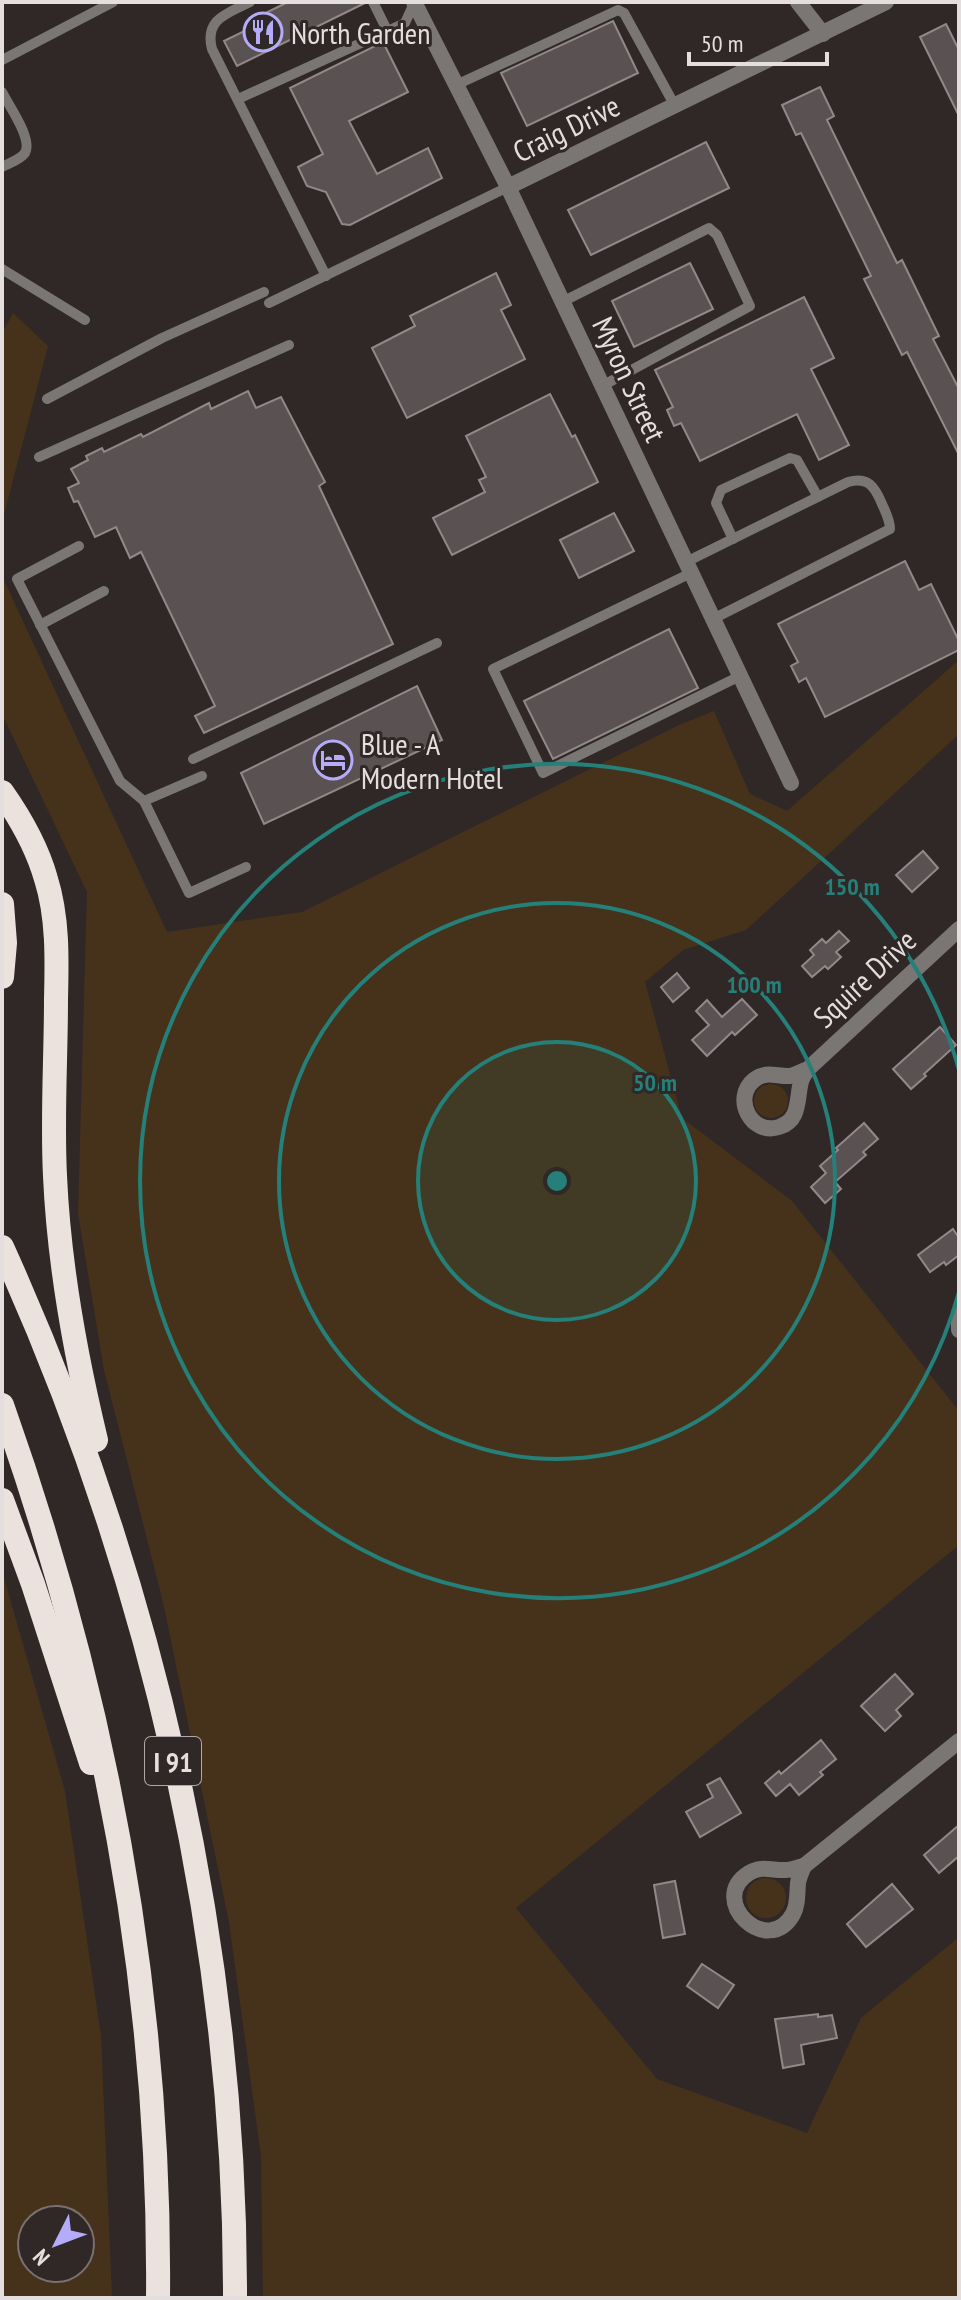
<svg xmlns="http://www.w3.org/2000/svg" width="961" height="2300" font-family="'PT Sans Narrow',sans-serif">
  <rect width="100%" height="100%" fill="#302826"/>
  <!-- green -->
  <g fill="#46321a" fill-rule="evenodd">
    <polygon points="13,313 48,346 2,522 2,333"/>
    <polygon points="2,576 167,932 302,912 679,725 714,711 750,794 787,811 959,660 959,734 746,930 683,950 645,982 682,1118 792,1201 959,1411 959,1545 516,1908 657,2079 807,2133 861,2018 959,1937 959,2298 263,2298 261,2156 229,1922 163,1602 104,1370 78,1213 87,892 2,714"/>
    <circle cx="771" cy="1101" r="17"/>
    <path d="M2,1571L65,1791L101,2036L112,2298H2ZM80,2220V2268H32V2220Z"/>
    <circle cx="766" cy="1898" r="20"/>
  </g>
  <!-- building -->
  <g fill="#5a5153" stroke="#928889" stroke-width="2">
    <polygon points="288,2 365,3 237,66 224,41 257,25 253,19"/>
    <polygon points="613,21 638,73 527,126 501,73"/>
    <polygon points="946,24 959,50 959,116 920,37"/>
    <polygon points="383,42 408,92 349,121 377,174 428,148 442,178 350,225 342,224 326,192 307,186 298,167 323,154 290,88"/>
    <polygon points="820,87 834,116 827,120 897,263 902,260 939,336 933,339 959,389 959,455 907,352 902,355 864,279 871,276 801,133 796,135 782,105"/>
    <polygon points="706,142 729,188 591,255 568,210"/>
    <polygon points="690,263 713,309 634,347 612,301"/>
    <polygon points="496,273 511,305 501,310 525,359 407,418 372,348 415,326 410,316"/>
    <polygon points="804,297 834,358 811,369 849,445 819,460 797,414 700,461 681,423 674,426 667,410 673,407 655,370"/>
    <polygon points="248,391 256,408 281,397 325,482 319,486 393,644 204,733 195,716 215,706 141,552 130,558 116,527 95,537 78,501 74,502 68,488 79,483 71,469 88,460 86,456 102,448 104,452 141,434 143,437 209,403 211,409"/>
    <polygon points="550,394 572,437 575,435 598,482 452,555 433,518 485,492 479,480 486,477 466,436"/>
    <polygon points="614,513 634,551 579,578 560,540"/>
    <polygon points="905,561 919,590 931,584 959,641 959,650 825,717 806,678 799,682 791,666 798,662 778,624"/>
    <polygon points="669,629 698,688 553,759 524,701"/>
    <polygon points="417,686 442,740 264,824 241,773"/>
    <polygon points="923,851 938,868 912,892 896,875"/>
    <polygon points="839,931 849,941 836,952 841,957 828,969 825,966 812,977 802,966 814,955 810,950 822,939 826,943"/>
    <polygon points="677,973 689,988 673,1002 661,987"/>
    <polygon points="742,999 757,1015 735,1035 732,1032 707,1056 692,1040 709,1025 696,1011 707,1000 722,1017"/>
    <polygon points="940,1027 956,1045 924,1074 926,1076 911,1089 893,1069"/>
    <polygon points="864,1123 878,1139 863,1152 866,1155 835,1182 841,1189 825,1203 811,1187 826,1173 820,1166 838,1150 836,1148"/>
    <polygon points="953,1229 959,1238 959,1255 946,1265 944,1262 930,1272 918,1255"/>
    <polygon points="895,1674 913,1694 896,1710 901,1716 885,1731 861,1706"/>
    <polygon points="821,1740 836,1759 820,1772 823,1775 799,1795 790,1784 776,1796 765,1783 779,1771 781,1774"/>
    <polygon points="720,1778 741,1813 700,1837 686,1812 713,1797 707,1785"/>
    <polygon points="959,1825 959,1856 939,1873 924,1855"/>
    <polygon points="675,1881 685,1934 663,1938 654,1885"/>
    <polygon points="892,1884 913,1909 866,1947 847,1924"/>
    <polygon points="702,1964 734,1985 718,2008 687,1986"/>
    <polygon points="818,2014 818,2017 832,2015 837,2038 801,2045 804,2064 783,2068 775,2019"/>
  </g>
  <g fill="none" stroke-linecap="round" stroke-linejoin="round">
    <!-- lane -->
    <g stroke="#7a7674" stroke-width="10">
      <path d="M250,2C228,13 204,19 212,49L326,276"/>
      <polyline points="373,2 388,32"/>
      <polyline points="2,60 113,2"/>
      <polyline points="456,85 618,10 624,13 675,106"/>
      <path d="M2,92C9,106 33,139 25,153C20,160 9,163 2,167"/>
      <polyline points="238,99 405,23 414,3 411,2"/>
      <polyline points="2,269 85,320"/>
      <polyline points="562,302 709,228 717,235 750,306 602,386"/>
      <polyline points="269,303 508,187"/>
      <polyline points="47,399 162,338 264,292"/>
      <polyline points="39,457 289,345"/>
      <polyline points="733,539 716,503 721,490 790,458 797,460 818,497"/>
      <polyline points="79,546 17,579 120,781 144,801"/>
      <path d="M686,562L848,482C868,476 875,487 882,504C886,513 890,520 890,529L713,619"/>
      <polyline points="691,573 493,669 543,773 740,676"/>
      <polyline points="40,625 104,591"/>
      <polyline points="193,759 437,643"/>
      <polyline points="202,776 144,801 189,893 246,867"/>
    </g>
    <!-- street -->
    <g stroke="#7a7674" stroke-width="16">
      <polyline points="414,2 508,187 791,783"/>
      <polyline points="798,2 823,34"/>
      <polyline points="508,187 886,2"/>
      <path d="M808,1069C802,1071 796,1075 790,1076C777,1077 766,1070 754,1080C732,1098 751,1136 779,1127C799,1121 797,1102 800,1086C801,1079 804,1074 808,1069L959,929"/>
      <polyline points="959,1314 959,1330"/>
      <path d="M804,1866C802,1871 799,1877 798,1883C797,1894 798,1905 793,1914C768,1959 706,1900 749,1873C762,1865 773,1871 786,1870C792,1870 798,1867 804,1866Z"/>
      <polyline points="804,1866 959,1741"/>
    </g>
    <!-- highway -->
    <g stroke="#ebe2dd" stroke-width="24">
      <path d="M2,792C21,819 37,847 46,879C58,917 57,959 56,999C56,1058 52,1117 55,1176C59,1266 75,1353 96,1440"/>
      <polyline points="2,904 5,943 2,977"/>
      <path d="M2,1247C150,1573 236,1939 235,2298"/>
      <path d="M2,1405C104,1692 161,1993 158,2298"/>
      <polyline points="2,1500 33,1584 91,1763"/>
    </g>
  </g>
  <!-- distance rings -->
  <circle cx="557" cy="1181" r="139" fill="#248079" fill-opacity=".12"/>
  <g fill="none" stroke="#248079" stroke-width="4">
    <circle cx="557" cy="1181" r="139"/>
    <circle cx="557" cy="1181" r="278"/>
    <path d="M959 1292A417 417 0 1 1 959 1070"/>
  </g>
  <!-- icons -->
  <defs>
    <g id="restaurant-ring" transform="scale(2)"><circle r="9.5" fill="#302826" stroke="#b4acf9" stroke-width="1.5"/><path d="M-5-6h1v4h1v-4h1v4h1v-4h1v5L-1.5 .5V6h-2V.5L-5-1ZM5-6V6H3V1.5H1.5Q1.5-4 5-6Z" fill="#b4acf9"/></g>
    <g id="hotel-ring" transform="scale(2)"><circle r="9.5" fill="#302826" stroke="#b4acf9" stroke-width="1.5"/><path d="M-6-4.5h1.5V1H6V5H4.5V3h-9V5H-6ZM-4 0a1.8 1.8 0 1 1 3.6 0ZM.5 0V-2.5h3Q6-2.5 6 0Z" fill="#b4acf9"/></g>
  </defs>
  <g fill-rule="evenodd">
    <use href="#restaurant-ring" x="263" y="32"/>
    <use href="#hotel-ring" x="333" y="760"/>
  </g>
  <g text-anchor="middle" dominant-baseline="central" stroke-width="6" stroke-linejoin="round" paint-order="stroke">
    <!-- shield labels -->
    <rect fill="#302826" stroke="#aea8a7" stroke-width="2" x="145" y="1737" width="56" height="48" rx="6"/>
    <g font-size="28" font-weight="bold" fill="#e4dfde">
      <text x="173" y="1761">I 91</text>
    </g>
    <!-- poi labels -->
    <g font-size="30" fill="#e4dfde" stroke="#302826" text-anchor="start">
      <text x="291" y="32">North Garden</text>
      <text x="361" y="743">Blue - A<tspan x="361" dy="34">Modern Hotel</tspan></text>
    </g>
    <!-- street labels -->
    <g font-size="30" fill="#e4dfde" stroke="#302826">
      <text transform="translate(566 128) rotate(-26)">Craig Drive</text>
      <text transform="translate(630 379) rotate(65)">Myron Street</text>
      <text transform="translate(864 978) rotate(-43)">Squire Drive</text>
    </g>
  </g>
  <circle cx="557" cy="1181" r="12" fill="#248079" stroke="#302826" stroke-width="4"/>
  <g font-size="24" text-anchor="middle" font-weight="bold" fill="#248079" stroke="#302826" stroke-width="6" stroke-linejoin="round" paint-order="stroke">
    <text x="852" y="895">150 m</text>
    <text x="754" y="993">100 m</text>
    <text x="655" y="1091">50 m</text>
  </g>
  <!-- border -->
  <rect width="961" height="2300" fill="none" stroke="#e4dfde" stroke-width="8"/>
  <!-- north arrow -->
  <g transform="translate(56 2244) rotate(228)"><circle r="38" fill="#302826" stroke="#787170" stroke-width="2"/>
  <path d="M0-6L14 30L0 20L-14 30Z" fill="#b4acf9"/>
  <text y="-12" font-size="22" font-weight="bold" text-anchor="middle" fill="#e4dfde">N</text>
  </g>
  <!-- scale -->
  <path d="M689 52v12h138v-12" fill="none" stroke="#e4dfde" stroke-width="4"/>
  <text x="701" y="52" font-size="24" fill="#e4dfde" stroke="#302826" stroke-width="6" paint-order="stroke">50 m</text>
</svg>
